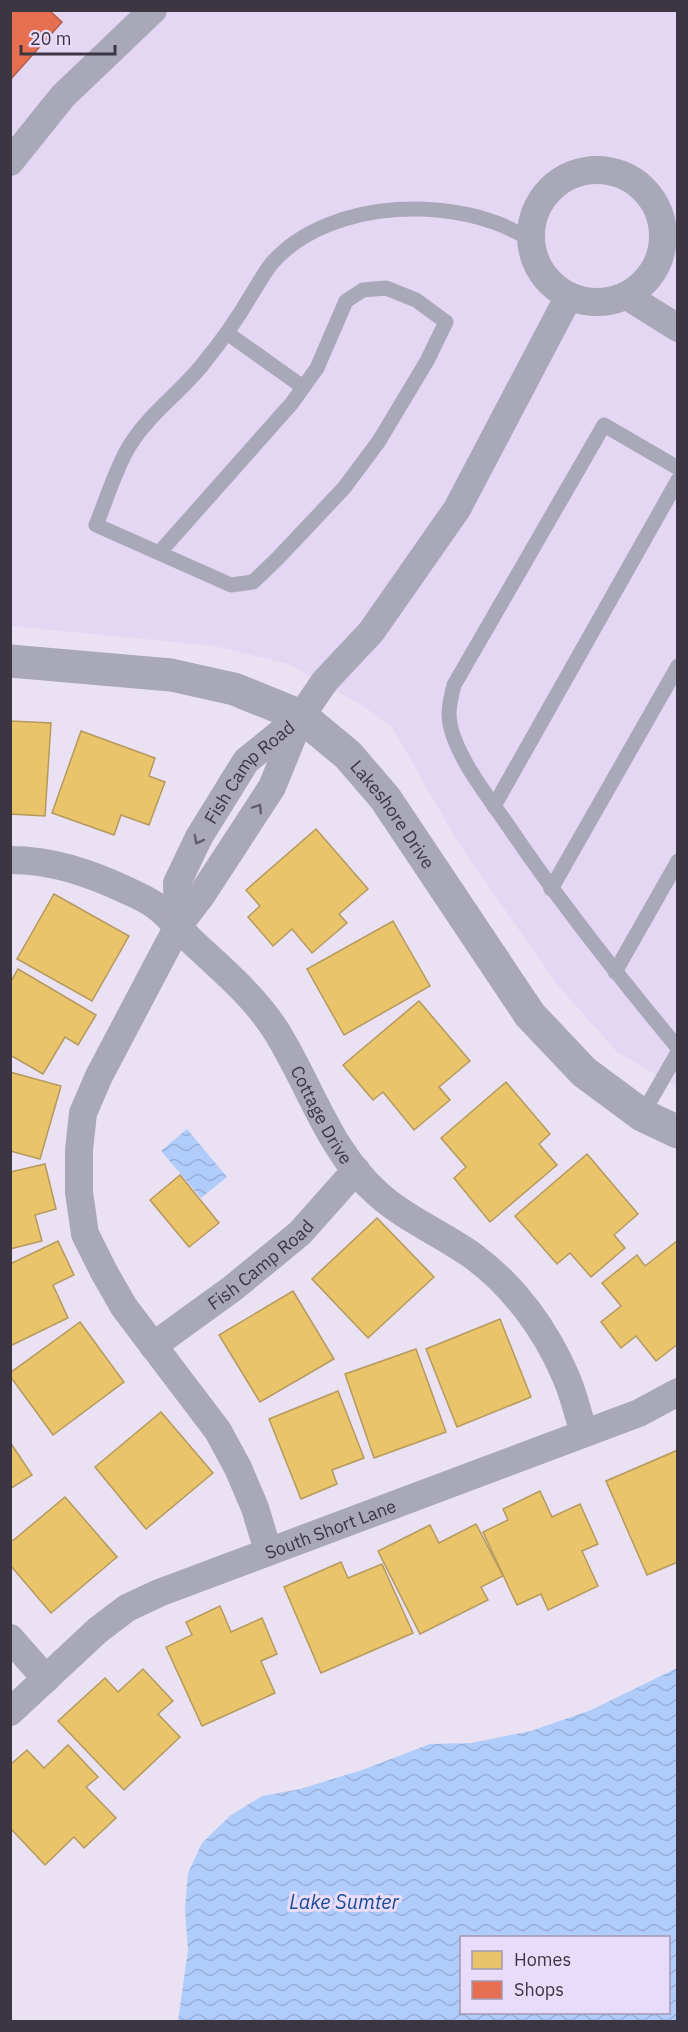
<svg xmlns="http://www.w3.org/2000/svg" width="688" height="2032" font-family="'IBM Plex Sans',sans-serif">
  <defs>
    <pattern id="water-waves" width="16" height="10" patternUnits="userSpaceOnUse" patternTransform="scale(1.5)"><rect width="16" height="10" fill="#b0ccfb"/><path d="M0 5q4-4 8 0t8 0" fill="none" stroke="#98b0d8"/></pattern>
  </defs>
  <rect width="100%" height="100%" fill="#eae2f3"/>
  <!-- built -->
  <polygon fill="#e4d7f4" points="11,11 677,11 677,1087 617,1052 558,986 457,841 392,727 363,706 288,664 214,646 11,626"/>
  <!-- water -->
  <g fill="url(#water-waves)" fill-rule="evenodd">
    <polygon points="187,1129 227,1177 201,1198 161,1151"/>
    <path d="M677,1668V2021H178L188,1950L185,1908L188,1873L202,1843L231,1815L262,1796L300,1789L362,1770L430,1744L471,1743L531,1731L591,1710ZM462,1938H668V2012H462Z"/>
  </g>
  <!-- homes -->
  <g fill="#e9c46a" stroke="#b5995e" stroke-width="1.5">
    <polygon points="10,721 51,723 45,816 10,814"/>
    <polygon points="81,731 155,758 149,776 165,782 149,825 121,815 114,835 52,813"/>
    <polygon points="316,829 368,889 339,914 347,923 312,953 292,929 273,946 248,917 260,906 246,890"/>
    <polygon points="54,894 129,936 92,1001 17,959"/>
    <polygon points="393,921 430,986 344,1035 307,969"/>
    <polygon points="18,969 96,1015 78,1045 65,1037 43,1074 10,1055 10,983"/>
    <polygon points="419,1001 470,1061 439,1087 450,1100 414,1130 383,1092 373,1100 343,1065"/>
    <polygon points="10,1072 61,1086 40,1159 10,1151"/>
    <polygon points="506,1082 550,1134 539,1144 557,1165 490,1222 454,1178 466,1167 441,1138"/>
    <polygon points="587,1154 638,1214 614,1235 625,1248 591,1277 570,1253 557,1264 515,1216"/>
    <polygon points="45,1164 56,1209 35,1215 42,1241 10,1249 10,1172"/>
    <polygon points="180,1175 219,1223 189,1247 150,1200"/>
    <polygon points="377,1218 434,1277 368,1338 312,1279"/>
    <polygon points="58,1241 74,1275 53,1285 68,1318 10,1346 10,1264"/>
    <polygon points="677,1241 678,1344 656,1361 636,1336 621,1348 601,1322 621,1306 602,1283 637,1255 645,1266"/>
    <polygon points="293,1291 334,1359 260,1402 219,1335"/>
    <polygon points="500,1319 531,1397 457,1427 426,1349"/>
    <polygon points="80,1322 124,1382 53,1435 10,1376 10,1373"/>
    <polygon points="416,1349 446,1432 374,1458 345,1374"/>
    <polygon points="338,1391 364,1458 332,1470 337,1484 301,1499 269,1419"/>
    <polygon points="161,1412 213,1473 146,1529 95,1467"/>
    <polygon points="10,1442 32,1475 10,1489"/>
    <polygon points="678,1450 678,1562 647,1575 606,1481"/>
    <polygon points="540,1491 552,1517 580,1504 598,1544 582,1551 598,1586 548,1610 541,1594 517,1605 483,1532 508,1520 503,1509"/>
    <polygon points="65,1497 117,1557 51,1613 10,1565 10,1543"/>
    <polygon points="476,1524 503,1576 481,1587 488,1600 420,1634 378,1551 430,1525 439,1543"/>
    <polygon points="341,1562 348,1578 382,1564 413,1633 321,1673 284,1587"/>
    <polygon points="220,1606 231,1632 262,1618 277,1654 261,1661 275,1693 202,1726 166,1647 192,1635 186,1622"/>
    <polygon points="143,1669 173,1701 158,1714 180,1737 124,1790 58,1721 105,1678 118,1692"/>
    <polygon points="68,1745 98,1777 86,1787 116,1818 84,1848 74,1837 45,1865 10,1828 10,1765 27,1750 44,1768"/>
  </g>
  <!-- shops -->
  <polygon fill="#e76f51" stroke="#b35e4c" stroke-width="1.5" points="10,10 49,10 62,22 10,80"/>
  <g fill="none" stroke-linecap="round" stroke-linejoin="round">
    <!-- service -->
    <g stroke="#a9a8b8" stroke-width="15">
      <polyline points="227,333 303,387"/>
      <path d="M678,468L604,425L454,685C449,705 446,717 454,738C466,770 490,799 509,827C561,904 618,976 678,1048"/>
      <path d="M159,553L292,403L317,368L346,301L363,290L386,288L416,300L446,322L427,361L379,441L344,488L278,558L253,582L231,585L96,525C106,501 116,467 130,445C149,414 180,393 203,364C220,343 236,321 250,297C257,286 264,273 272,263C330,197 461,194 530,240"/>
      <polyline points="494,806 678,480"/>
      <polyline points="551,889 678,666"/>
      <polyline points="615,972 678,861"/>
      <polyline points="642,1115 678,1052"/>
    </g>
    <!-- minor -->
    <g stroke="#a9a8b8" stroke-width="28">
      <polyline points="10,162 63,96 153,10"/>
      <circle cx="597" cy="236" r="66"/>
      <polyline points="627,296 678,328"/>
      <path id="s1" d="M10,860C52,860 90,873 128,891C137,895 148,900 156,906C172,918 183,934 198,947C226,973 254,997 275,1029C310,1084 328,1150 378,1194C404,1218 444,1235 473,1256C514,1286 546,1330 566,1377C574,1395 578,1415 584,1433"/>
      <path id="s2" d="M178,926L177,883L199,837L246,761L298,719"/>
      <path id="s3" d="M153,1346L233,1288L300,1233L356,1170"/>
      <polyline points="268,1551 255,1508 238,1468 218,1431 124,1307 104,1272 85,1234 79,1192 79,1150 83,1113 99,1076 178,926 201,896 272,787 301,716 325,681 371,632 457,509 569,296"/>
      <polyline points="10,1638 46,1679"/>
      <path id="s4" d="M10,1712L98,1630L127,1608L159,1593L639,1413L678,1392"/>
    </g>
    <!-- tertiary -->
    <path stroke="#a9a8b8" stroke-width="33" id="s5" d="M10,661L171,675L234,689L301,716L348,755L385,798L530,1015L584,1072L642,1115L678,1132"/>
  </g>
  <!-- one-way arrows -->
  <defs><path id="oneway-chevron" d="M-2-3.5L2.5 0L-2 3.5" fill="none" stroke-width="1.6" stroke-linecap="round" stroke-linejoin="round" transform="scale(1.5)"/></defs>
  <g stroke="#625e6b">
    <use href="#oneway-chevron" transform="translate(258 808) rotate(-57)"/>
    <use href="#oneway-chevron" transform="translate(198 840) rotate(118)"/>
  </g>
  <g text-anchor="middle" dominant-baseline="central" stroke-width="6" stroke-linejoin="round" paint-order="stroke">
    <!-- street labels -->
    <g font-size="18" fill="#3b3642" stroke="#e9dbfa">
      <text stroke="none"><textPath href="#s2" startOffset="177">Fish Camp Road</textPath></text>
      <text stroke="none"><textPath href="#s5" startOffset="434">Lakeshore Drive</textPath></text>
      <text stroke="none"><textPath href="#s1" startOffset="424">Cottage Drive</textPath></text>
      <text stroke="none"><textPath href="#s3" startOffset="135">Fish Camp Road</textPath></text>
      <text stroke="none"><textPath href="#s4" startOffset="375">South Short Lane</textPath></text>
    </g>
    <!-- water labels -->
    <g font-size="20" font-style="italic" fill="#184d93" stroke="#e9dbfa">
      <text x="344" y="1901">Lake Sumter</text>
    </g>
  </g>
  <!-- border -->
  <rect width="688" height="2032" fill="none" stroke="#3b3642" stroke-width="24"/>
  <!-- legend -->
  <rect x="460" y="1936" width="210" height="78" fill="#e9dbfa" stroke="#a399b0" stroke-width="1.5"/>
  <rect x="472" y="1951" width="30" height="18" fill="#e9c46a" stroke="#a399b0" stroke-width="1.5"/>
  <text x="514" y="1966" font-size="18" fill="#3b3642">Homes</text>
  <rect x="472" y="1981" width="30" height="18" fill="#e76f51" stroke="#a399b0" stroke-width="1.5"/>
  <text x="514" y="1996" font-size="18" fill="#3b3642">Shops</text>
  <!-- scale -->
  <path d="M21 45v9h94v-9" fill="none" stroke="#3b3642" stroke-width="3"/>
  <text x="30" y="45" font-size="18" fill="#3b3642" stroke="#e9dbfa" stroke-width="4.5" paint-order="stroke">20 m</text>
</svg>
